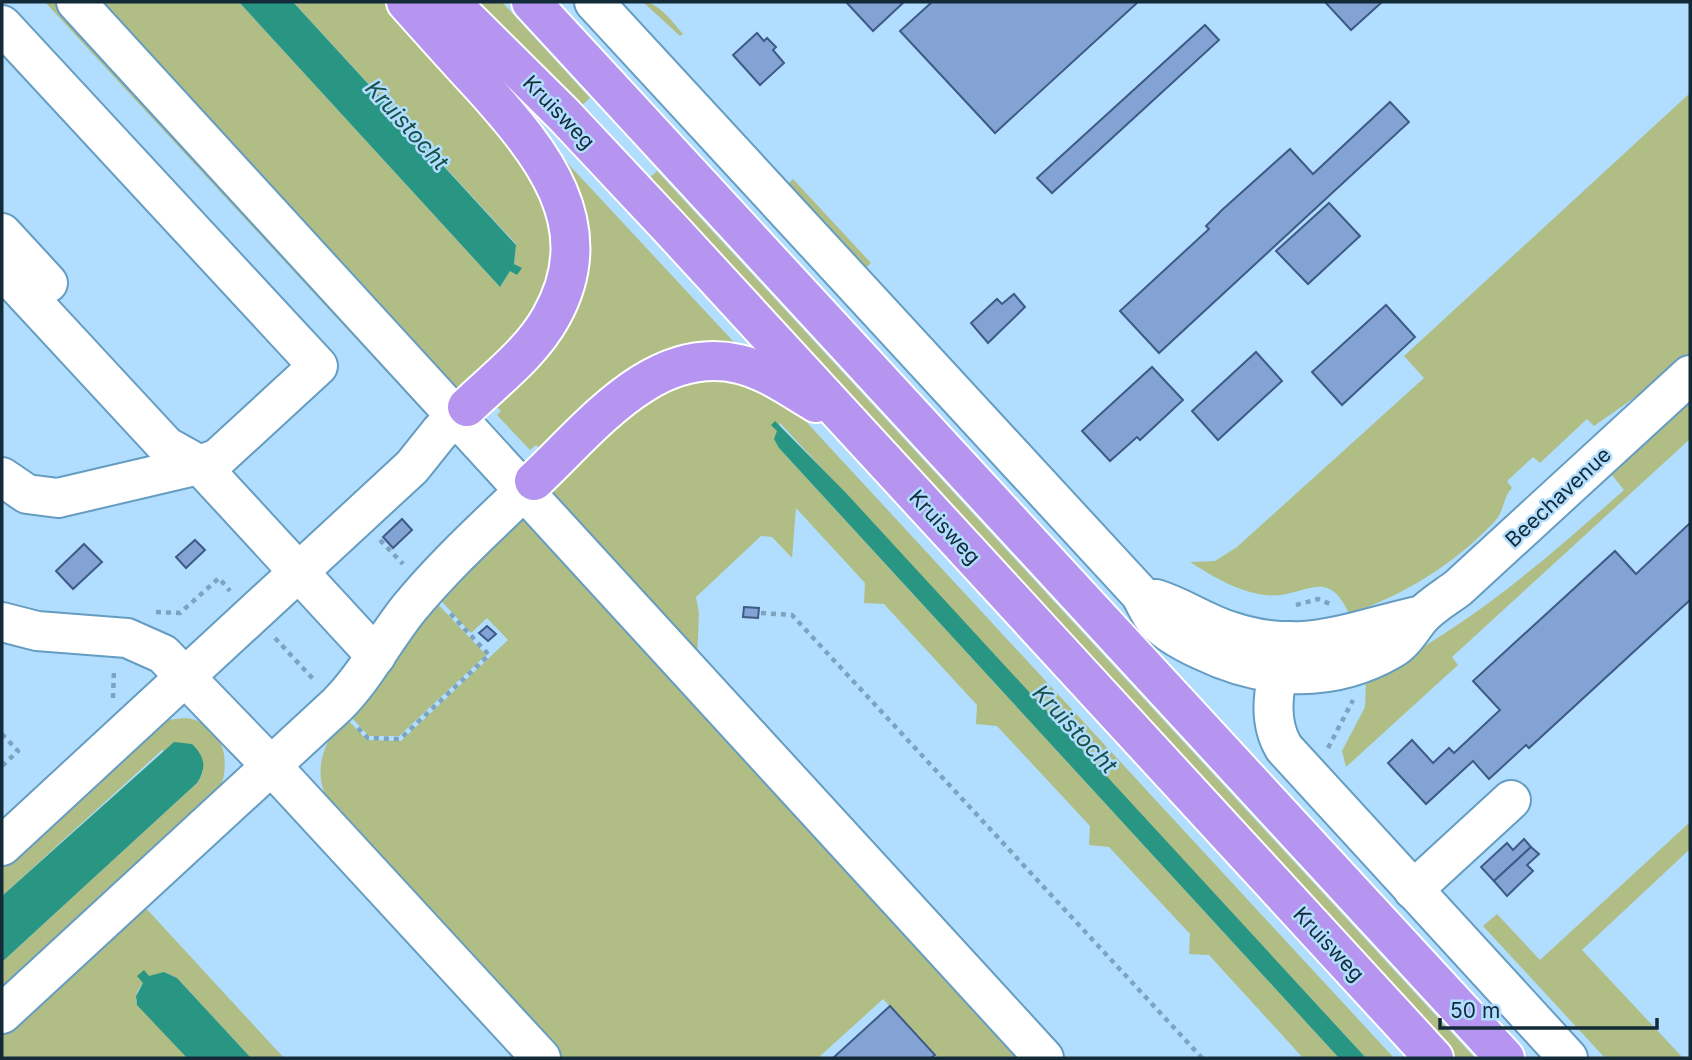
<svg xmlns="http://www.w3.org/2000/svg" width="1692" height="1060" font-family="Inter,sans-serif">
  <rect width="100%" height="100%" fill="#b1defe"/>
  <!-- green -->
  <g fill="#b0bd85">
    <polygon points="45,2 63,2 421,406 419,407"/>
    <polygon points="87,2 239,2 500,287 510,271 522,269 514,264 516,244 293,2 389,2 502,120 557,228 549,297 456,404"/>
    <polygon points="474,2 502,2 590,98 579,108"/>
    <path d="M643,2C659,2 673,23 683,34L680,36Z"/>
    <path d="M1690,93V354L1668,374L1594,426L1587,419L1540,463L1533,457L1507,481L1512,488C1503,497 1504,512 1495,521C1455,564 1404,595 1349,614C1327,563 1302,600 1265,595C1236,591 1214,577 1190,562L1215,561L1237,547L1424,378L1404,356Z"/>
    <polygon points="532,125 745,354 542,450 536,445 530,450 497,415 501,411 495,405 569,306"/>
    <polygon points="657,171 1475,1058 1456,1058 649,183 648,179"/>
    <polygon points="793,179 871,263 862,272 784,188"/>
    <path d="M726,373L799,414L1394,1058H1366L780,423L777,431L779,448L1339,1058H1303L1209,955L1189,954L1190,934L1109,847L1089,845L1090,826L997,726L976,724L977,705L884,604L864,603L865,583L796,508L792,558L772,537L761,536L696,597L699,613L697,660L1065,1058H938L883,999L818,1058H563L329,803C312,772 322,742 346,718L367,740L401,741L508,640L487,618L471,633L434,593L643,394Z"/>
    <path d="M1690,396V439L1452,657L1458,665L1346,767L1342,751L1365,707L1366,678C1465,630 1543,562 1624,490L1612,475L1633,448Z"/>
    <polygon points="431,597 486,655 399,736 369,736 349,715"/>
    <path d="M187,718C222,724 231,756 221,787L2,993V962L197,783L203,771L162,750L2,896V867L152,728L166,720Z"/>
    <polygon points="1690,822 1690,849 1582,950 1683,1058 1605,1058 1483,926 1497,914 1540,960"/>
    <path d="M143,905L284,1058H251L177,978L164,972C149,980 135,984 136,1002L187,1058H2V1036Z"/>
  </g>
  <!-- water -->
  <g fill="#299583">
    <polygon points="239,2 293,2 516,245 514,264 522,268 517,275 510,271 500,287"/>
    <polygon points="775,421 846,493 1366,1058 1339,1058 779,448 774,439 777,431 771,425"/>
    <path d="M174,742L192,744C205,757 207,768 197,783L2,962V896Z"/>
    <polygon points="144,970 149,976 164,972 177,978 251,1058 187,1058 137,1005 136,996 143,983 137,976"/>
  </g>
  <!-- building -->
  <g fill="#84a3d5" stroke="#3e5a87" stroke-width="2">
    <polygon points="846,2 904,2 873,31"/>
    <polygon points="932,2 1138,2 995,133 900,31"/>
    <polygon points="1325,2 1382,2 1351,30"/>
    <polygon points="1205,25 1219,40 1052,193 1037,178"/>
    <polygon points="757,33 764,41 767,38 776,47 773,50 784,63 760,85 733,55"/>
    <polygon points="1390,102 1409,122 1159,353 1120,311 1209,229 1206,226 1222,210 1290,149 1313,174"/>
    <polygon points="1329,203 1360,236 1308,284 1276,251"/>
    <polygon points="1014,294 1025,307 988,343 971,323 997,299 1002,304"/>
    <polygon points="1386,305 1415,337 1342,405 1312,372"/>
    <polygon points="1256,352 1282,381 1218,440 1192,411"/>
    <polygon points="1152,367 1183,400 1140,440 1137,437 1110,461 1082,431"/>
    <polygon points="402,519 412,530 393,548 383,537"/>
    <polygon points="1690,523 1690,600 1529,748 1526,745 1489,779 1473,761 1426,804 1388,763 1412,740 1433,763 1449,748 1454,753 1500,710 1473,681 1615,551 1636,574"/>
    <polygon points="195,540 205,550 186,568 176,557"/>
    <polygon points="84,544 102,562 73,589 56,571"/>
    <polygon points="744,607 759,608 758,618 743,617"/>
    <polygon points="487,626 496,634 488,641 479,633"/>
    <polygon points="1524,839 1531,847 1494,881 1481,867 1507,843 1513,850"/>
    <polygon points="1531,847 1539,854 1527,865 1533,871 1507,896 1494,881"/>
    <polygon points="890,1006 935,1055 931,1058 833,1058"/>
  </g>
  <g fill="none" stroke-linecap="round" stroke-linejoin="round">
    <!-- minor casing -->
    <g stroke="#659cc2" stroke-width="42">
      <g id="minor">
        <polyline points="76,2 1044,1058"/>
        <path d="M594,2L1140,594C1145,602 1149,614 1156,621C1168,634 1186,643 1201,650C1263,680 1331,685 1392,649C1404,642 1411,629 1420,618C1430,606 1446,597 1458,588L1690,375"/>
        <polyline points="2,25 318,366 218,458 203,464 58,498 27,494 2,477"/>
        <polyline points="2,233 48,283"/>
        <polyline points="2,269 166,446 200,465 376,656"/>
        <path d="M1156,599C1182,607 1204,623 1230,631C1304,656 1352,630 1422,615"/>
        <polyline points="2,622 37,631 127,638 163,654 280,775 541,1058"/>
        <path d="M1290,641C1276,673 1264,715 1284,748L1568,1058"/>
        <polyline points="2,846 412,467 440,432 467,407"/>
        <polyline points="1413,890 1511,800"/>
        <path d="M2,1014L337,705C366,676 384,639 410,607C448,561 492,522 534,481"/>
      </g>
    </g>
    <!-- highway casing -->
    <g stroke="#fff" stroke-width="42">
      <g id="highway">
        <path d="M406,2C431,30 456,58 482,86C541,152 603,225 551,317C531,353 496,379 467,407"/>
        <polyline points="450,2 564,115 670,228 1434,1058"/>
        <polyline points="531,2 1505,1058"/>
        <path d="M534,481C590,429 653,344 739,364C766,370 792,389 816,403"/>
      </g>
    </g>
    <!-- path -->
    <g stroke="#7da3be" stroke-width="4.5" stroke-dasharray="5 5" stroke-linecap="butt">
      <polyline points="380,540 403,564"/>
      <polyline points="1296,605 1318,599 1330,604"/>
      <polyline points="156,612 180,613 219,578 230,591"/>
      <polyline points="761,613 792,615 1202,1058"/>
      <polyline points="275,638 314,680"/>
      <polyline points="113,698 114,668"/>
      <polyline points="358,728 368,738 400,739 489,655 448,611"/>
      <polyline points="2,734 18,751 2,766"/>
      <polyline points="1328,748 1353,700"/>
    </g>
    <!-- minor -->
    <use href="#minor" stroke="#fff" stroke-width="38"/>
    <!-- highway -->
    <use href="#highway" stroke="#b595f0" stroke-width="38"/>
  </g>
  <g text-anchor="middle" dominant-baseline="central" stroke-width="5" stroke-linejoin="round" paint-order="stroke">
    <!-- street labels -->
    <g font-size="21" fill="#132a39" stroke="#b1defe">
      <text transform="translate(559 112) rotate(46)">Kruisweg</text>
      <text transform="translate(1558 497) rotate(-43)">Beechavenue</text>
      <text transform="translate(945 527) rotate(47)">Kruisweg</text>
      <text transform="translate(1329 944) rotate(47)">Kruisweg</text>
    </g>
    <!-- water labels -->
    <g font-size="23" font-style="italic" fill="#175147" stroke="#b1defe">
      <text transform="translate(407 125) rotate(48)">Kruistocht</text>
      <text transform="translate(1075 729) rotate(47)">Kruistocht</text>
    </g>
  </g>
  <!-- border -->
  <rect width="1692" height="1060" fill="none" stroke="#132a39" stroke-width="7"/>
  <!-- scale -->
  <path d="M1440 1018v10h217v-10" fill="none" stroke="#132a39" stroke-width="3.5"/>
  <text x="1450" y="1018" font-size="21" fill="#132a39" stroke="#b1defe" stroke-width="5" paint-order="stroke">50 m</text>
</svg>
